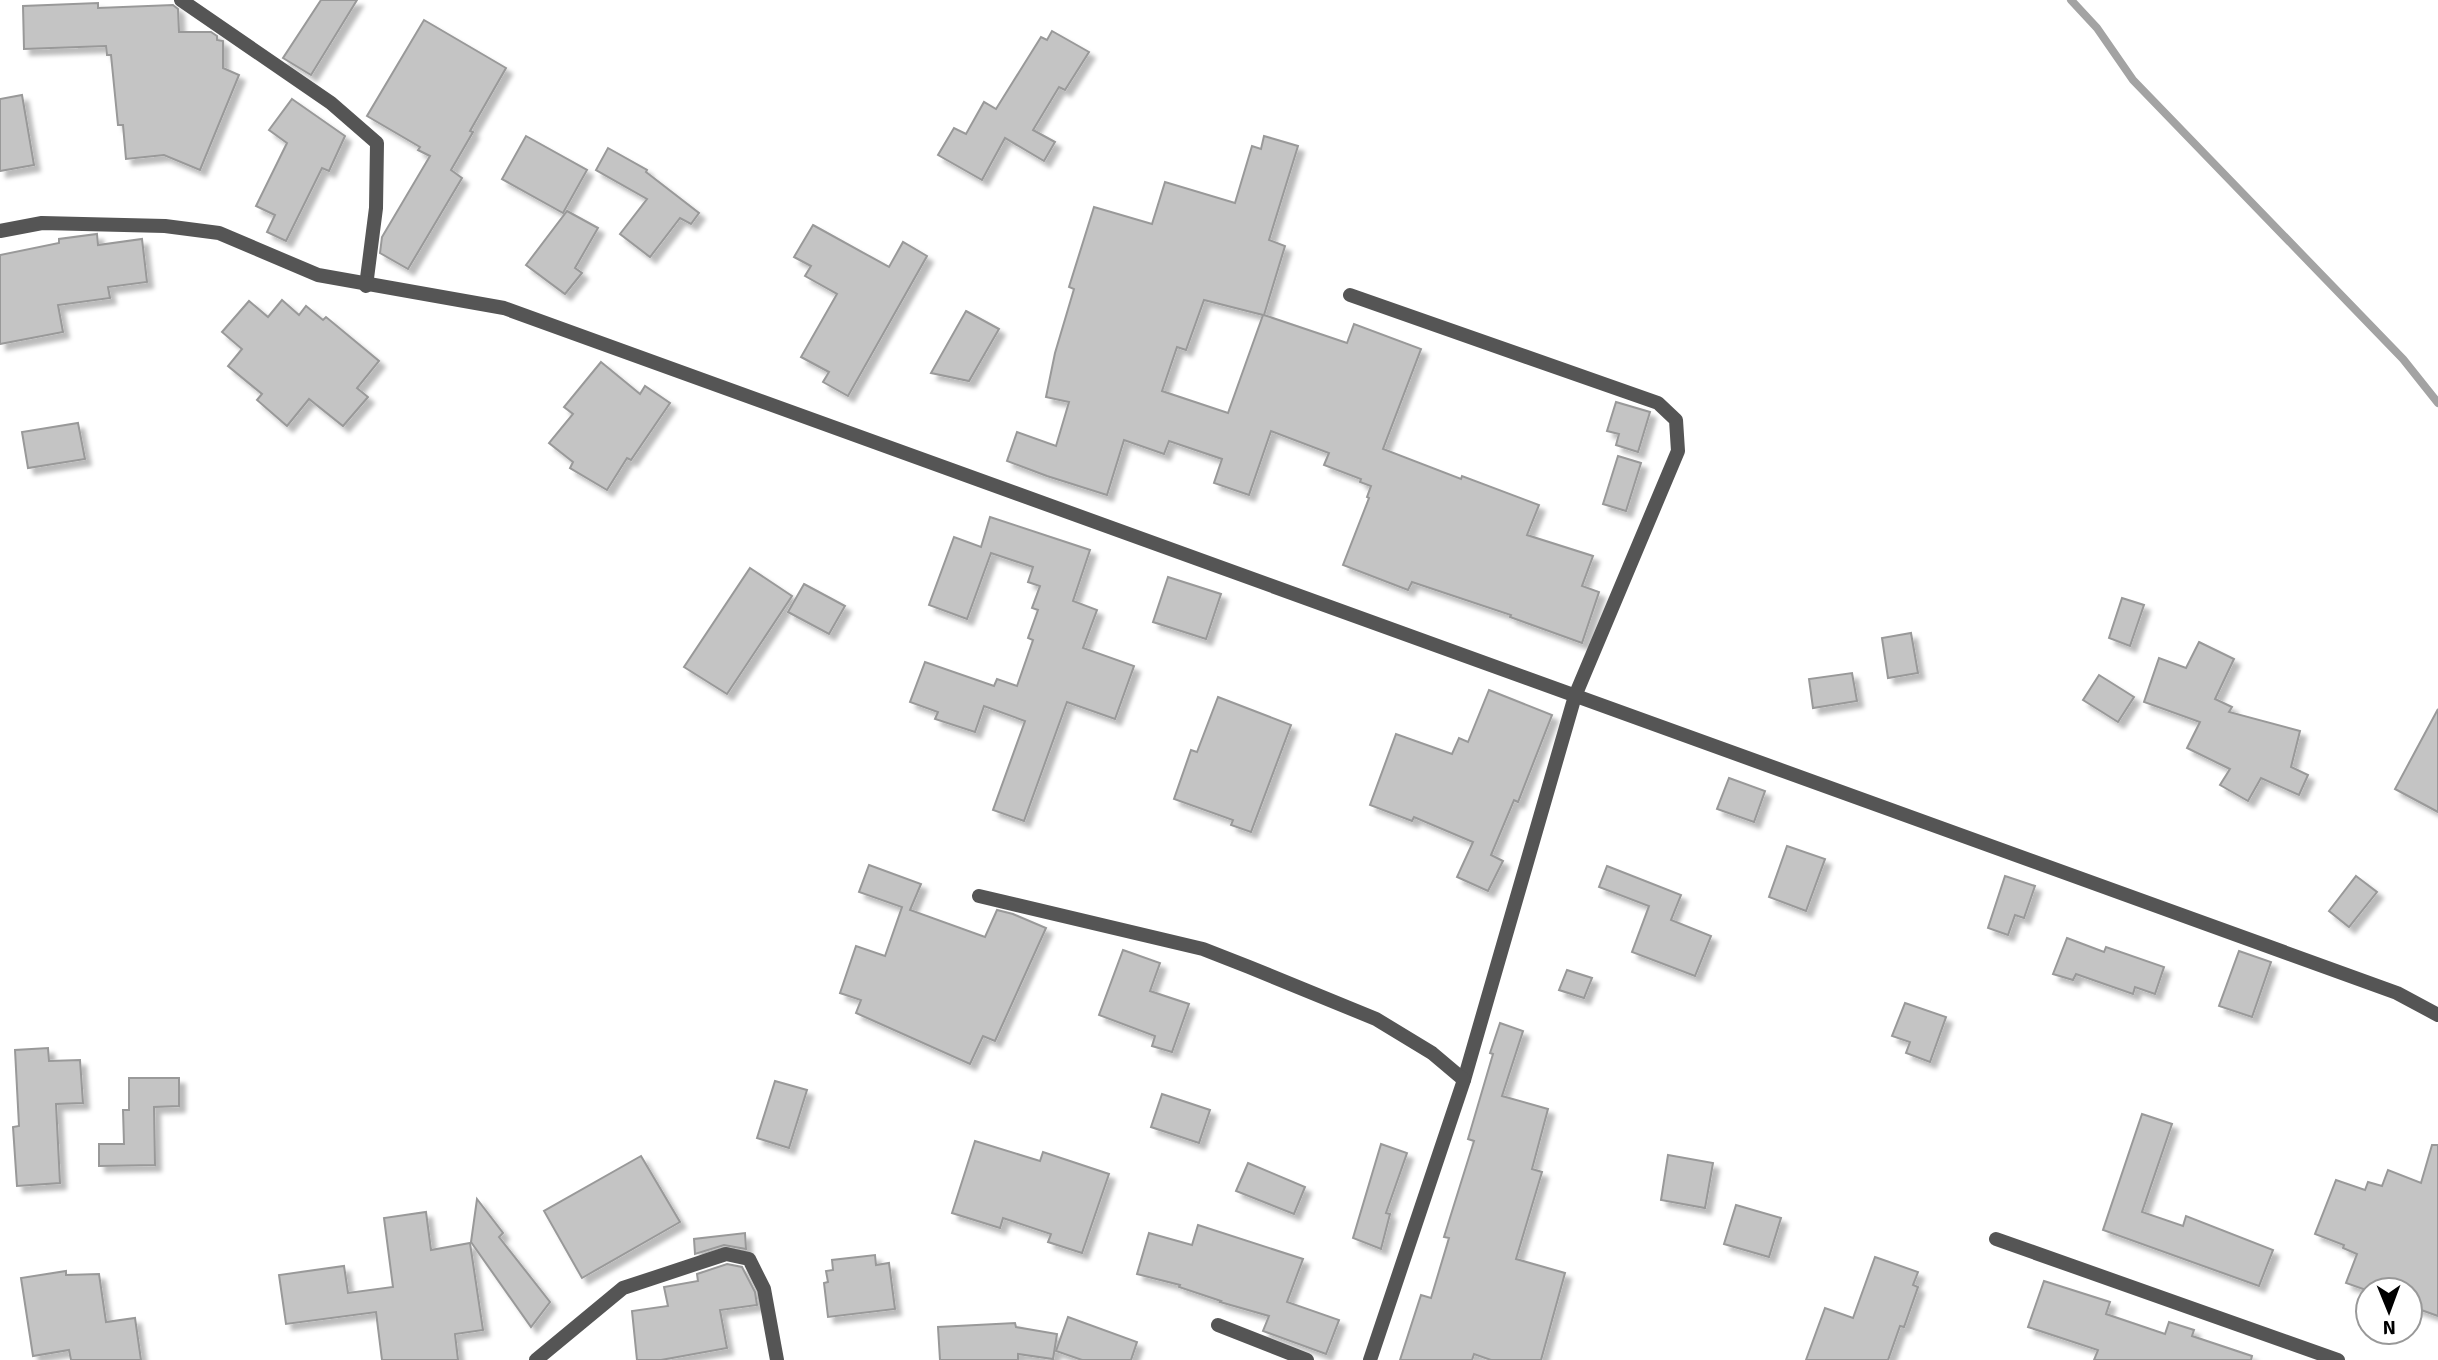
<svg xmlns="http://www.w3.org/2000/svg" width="2438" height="1360" font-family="Signika,sans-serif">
  <defs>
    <filter id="shadow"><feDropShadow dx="6" dy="6" stdDeviation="2" flood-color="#0004"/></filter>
  </defs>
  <rect width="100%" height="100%" fill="#fff"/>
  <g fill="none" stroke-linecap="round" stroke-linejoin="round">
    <!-- stream -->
    <polyline stroke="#a3a3a3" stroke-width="8" points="2071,0 2097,28 2133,80 2403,359 2438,403"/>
  </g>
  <!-- building -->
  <g fill="#c4c4c4" stroke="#999" stroke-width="2" fill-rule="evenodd" filter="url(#shadow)">
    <polygon points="321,0 357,0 311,75 283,58"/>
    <polygon points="98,3 98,8 173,5 178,9 179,32 211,32 217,36 217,40 223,41 223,68 239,75 200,170 164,155 126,159 123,125 118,125 111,55 107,55 106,46 24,49 23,6"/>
    <polygon points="424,20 506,68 470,131 473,132 451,170 462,178 408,269 380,253 382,237 430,156 418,150 420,147 367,116"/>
    <polygon points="1052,31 1089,52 1065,90 1059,87 1033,130 1055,142 1044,161 1005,138 982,180 938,155 954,128 966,134 984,102 996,109 1041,37 1047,40"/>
    <polygon points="22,95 34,165 0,171 0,99"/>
    <polygon points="292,99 345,136 329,171 322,168 286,241 267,232 275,215 256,206 287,143 269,130"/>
    <polygon points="526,136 587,170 563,213 502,179"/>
    <path d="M1264,136L1298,146L1269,240L1285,246L1264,315L1347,343L1354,324L1421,349L1383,449L1461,479L1462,476L1539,505L1527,535L1593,556L1582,586L1599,592L1582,643L1510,617L1511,615L1412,582L1408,590L1343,565L1369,498L1367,497L1371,486L1360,482L1361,479L1324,465L1329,453L1271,431L1249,495L1214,483L1222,459L1169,441L1164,454L1124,440L1107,495L1047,476L1007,461L1017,432L1056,446L1069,402L1046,397L1055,353L1074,289L1069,287L1094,207L1152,224L1165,182L1235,203L1252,146L1261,149ZM1204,300L1263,315L1228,413L1162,391L1177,347L1186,350Z"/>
    <polygon points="608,148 647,170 646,172 699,213 691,224 680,218 650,257 620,234 647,199 596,170"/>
    <polygon points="567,211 598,228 575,268 582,273 565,294 526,265"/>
    <polygon points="813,225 889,267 903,242 927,256 848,396 823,382 829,372 801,357 837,294 805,276 811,266 794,257"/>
    <polygon points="97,234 98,245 142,239 147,282 108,287 110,298 58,305 63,332 0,344 0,255 59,243 59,239"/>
    <polygon points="282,300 299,315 306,306 323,320 326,317 379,361 357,388 368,397 343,426 309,399 287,426 257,400 262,394 228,366 242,349 222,332 249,301 268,317"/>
    <polygon points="966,311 999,329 969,381 931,373"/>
    <polygon points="601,362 640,394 645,386 670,403 631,460 627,458 607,490 570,468 573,462 549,443 573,414 564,407"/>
    <polygon points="1616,402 1650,412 1638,452 1616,445 1619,434 1607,431"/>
    <polygon points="78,423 85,459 28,468 22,432"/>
    <polygon points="1618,456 1641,463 1626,511 1603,504"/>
    <polygon points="990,517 1090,550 1073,601 1097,610 1083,648 1134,666 1115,719 1067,702 1024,821 993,810 1025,721 984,706 975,732 935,719 938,712 910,702 925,662 994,686 997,679 1017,686 1033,640 1028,638 1038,610 1032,608 1040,586 1028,582 1033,567 991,553 967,619 929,605 954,537 981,547"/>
    <polygon points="750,568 792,596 727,694 684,667"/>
    <polygon points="1168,577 1221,594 1206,639 1153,622"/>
    <polygon points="804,584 845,606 829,634 788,612"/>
    <polygon points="2122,598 2144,605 2130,646 2109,638"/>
    <polygon points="1911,633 1918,673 1888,678 1882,638"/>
    <polygon points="2199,642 2234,659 2215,699 2232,707 2229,712 2300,731 2291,767 2308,775 2299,795 2261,778 2248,801 2220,785 2230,769 2187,748 2200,722 2144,702 2159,658 2186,668"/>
    <polygon points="1852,673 1857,701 1813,708 1809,679"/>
    <polygon points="2099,675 2134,697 2118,722 2083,700"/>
    <polygon points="1489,690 1552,715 1518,802 1514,800 1491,855 1503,861 1488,891 1457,877 1473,842 1414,817 1412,821 1370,805 1396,734 1452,754 1459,738 1468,742"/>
    <polygon points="1218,697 1291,725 1251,832 1231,825 1233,820 1174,799 1191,750 1197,752"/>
    <polygon points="2438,709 2438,812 2395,789"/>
    <polygon points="1729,778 1765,791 1754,822 1717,809"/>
    <polygon points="1787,846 1825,859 1806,911 1769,897"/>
    <polygon points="869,865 921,884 910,910 985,937 997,910 1013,914 1046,928 995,1041 983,1036 970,1064 856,1013 861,1000 840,993 856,946 885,956 902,907 859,892"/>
    <polygon points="1607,866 1681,895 1671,920 1711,936 1695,976 1632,952 1649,906 1599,887"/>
    <polygon points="2005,876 2035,886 2024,918 2015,915 2008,935 1988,928"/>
    <polygon points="2356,876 2377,892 2349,927 2329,911"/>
    <polygon points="2067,938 2104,952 2106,947 2164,967 2155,994 2135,987 2133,994 2076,974 2073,980 2053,974"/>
    <polygon points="1123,950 1160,963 1150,991 1189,1004 1172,1052 1152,1046 1155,1036 1099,1015"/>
    <polygon points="2239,951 2271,962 2252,1017 2219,1006"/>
    <polygon points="1567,970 1592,978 1584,998 1559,990"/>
    <polygon points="1905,1003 1946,1017 1930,1062 1906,1053 1910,1042 1892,1036"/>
    <polygon points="1500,1023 1523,1031 1502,1096 1548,1109 1532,1169 1542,1172 1516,1259 1565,1273 1541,1360 1491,1360 1474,1354 1472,1360 1400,1360 1421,1295 1431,1298 1449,1238 1444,1237 1474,1141 1468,1139 1493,1054 1490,1053"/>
    <polygon points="48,1048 49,1061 80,1060 83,1103 56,1104 60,1183 17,1186 13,1127 19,1126 15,1050"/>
    <polygon points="129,1078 179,1078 179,1106 154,1107 155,1165 99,1166 99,1144 124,1144 123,1110 129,1110"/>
    <polygon points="775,1081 807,1090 789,1148 757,1138"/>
    <polygon points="1162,1094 1210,1110 1199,1143 1151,1127"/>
    <polygon points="2142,1114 2172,1124 2142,1212 2183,1226 2186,1216 2273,1250 2259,1286 2103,1230"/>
    <polygon points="975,1141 1040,1161 1043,1152 1109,1174 1082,1253 1048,1242 1051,1234 1003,1218 1000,1228 952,1213"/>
    <polygon points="1381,1144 1407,1153 1386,1213 1390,1214 1381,1249 1353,1238"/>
    <polygon points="2432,1145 2438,1145 2438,1316 2410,1306 2410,1290 2366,1290 2346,1283 2357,1254 2343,1248 2344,1245 2315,1234 2336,1180 2365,1190 2368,1182 2382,1186 2388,1170 2421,1183"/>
    <polygon points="1668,1155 1713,1163 1705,1208 1661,1200"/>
    <polygon points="641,1156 680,1222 582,1278 544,1211"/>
    <polygon points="1248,1163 1305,1187 1294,1214 1236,1191"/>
    <polygon points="477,1199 503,1233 499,1237 550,1302 531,1327 471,1242"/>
    <polygon points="1736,1205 1781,1218 1769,1257 1724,1244"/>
    <polygon points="426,1212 431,1250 470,1243 483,1330 455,1334 458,1360 382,1360 376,1312 286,1324 279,1275 344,1266 348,1293 393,1287 384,1218"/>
    <polygon points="1198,1225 1303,1259 1287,1302 1339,1320 1326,1354 1263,1331 1269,1316 1220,1302 1221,1301 1179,1287 1180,1285 1137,1274 1149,1233 1192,1245"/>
    <polygon points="745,1233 746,1249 724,1245 695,1254 694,1239"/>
    <polygon points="875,1255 876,1265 889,1263 895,1309 828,1317 824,1283 828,1282 826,1271 833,1270 832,1260"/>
    <polygon points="1875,1257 1918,1272 1913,1285 1918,1287 1904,1327 1900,1326 1888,1360 1806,1360 1825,1308 1853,1318"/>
    <polygon points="727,1264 742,1267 755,1292 757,1305 720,1310 727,1348 661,1360 637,1360 632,1311 668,1306 664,1287 698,1281 697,1274"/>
    <polygon points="66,1271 66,1275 99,1274 106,1322 135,1318 141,1360 71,1360 69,1350 33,1356 21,1278"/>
    <polygon points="2044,1281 2110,1302 2106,1314 2165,1334 2169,1322 2194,1330 2192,1336 2252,1356 2251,1360 2094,1360 2098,1350 2028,1327"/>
    <polygon points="1068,1317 1137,1342 1131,1360 1082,1360 1056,1351"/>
    <polygon points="1015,1323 1016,1327 1057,1334 1053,1359 1018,1354 1018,1360 940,1360 938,1327"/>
  </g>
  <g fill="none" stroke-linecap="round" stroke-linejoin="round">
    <!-- minor -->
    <g stroke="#555" stroke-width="14">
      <polyline points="181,0 331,103 377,143 376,208 366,286"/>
      <polyline points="0,231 42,223 165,226 219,233 318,275 504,308 2397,993 2438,1015"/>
      <polyline points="1350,295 1658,403 1676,420 1678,451 1575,696 1464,1080 1370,1360"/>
      <polyline points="979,896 1203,949 1249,967 1376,1019 1432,1053 1464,1080"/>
      <polyline points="1996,1239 2338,1360"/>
      <polyline points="1218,1325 1307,1360"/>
      <polyline points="536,1360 623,1288 726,1254 749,1259 764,1289 777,1360"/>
    </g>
  </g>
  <!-- north arrow -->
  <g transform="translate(2389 1311) rotate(179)"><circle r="33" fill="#ffffff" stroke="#999999" stroke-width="2"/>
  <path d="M0-5L12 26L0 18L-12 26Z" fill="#000000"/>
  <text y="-10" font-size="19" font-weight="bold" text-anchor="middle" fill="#000000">N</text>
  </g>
</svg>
